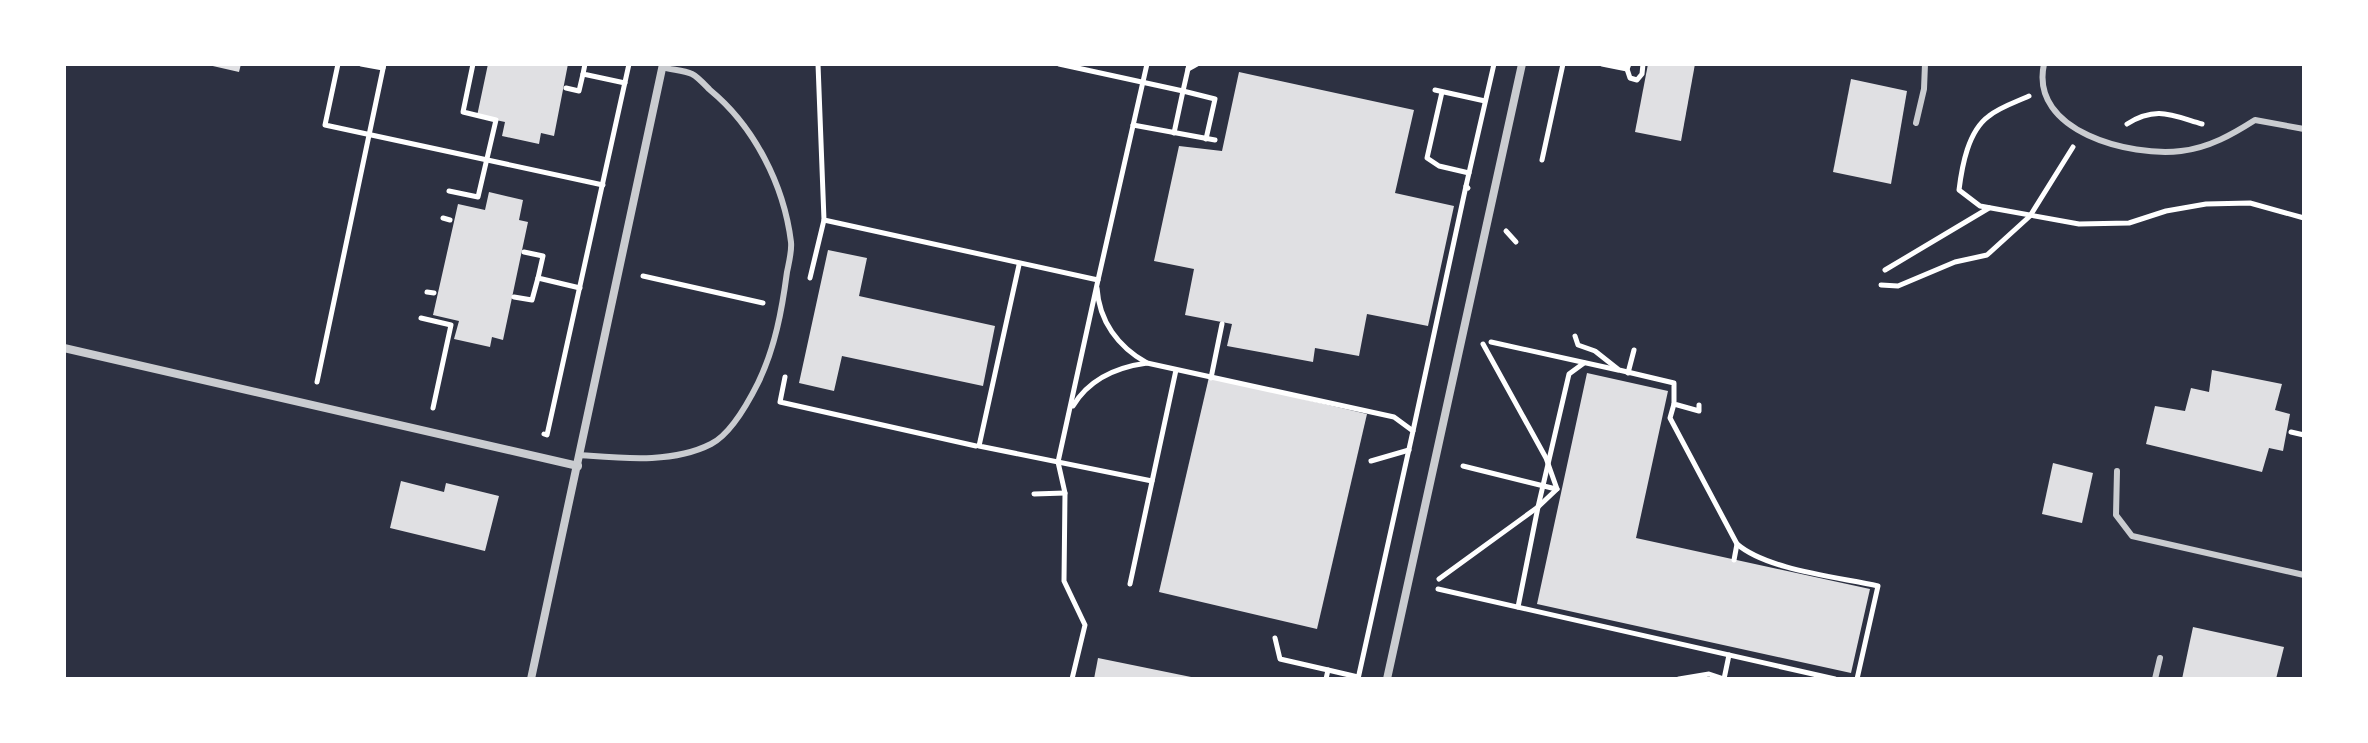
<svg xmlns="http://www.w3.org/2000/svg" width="2368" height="743" font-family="'Zilla Slab',serif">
  <rect width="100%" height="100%" fill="#2d3142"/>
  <!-- building -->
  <g fill="#e0e0e3">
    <polygon points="204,64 241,64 239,72"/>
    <polygon points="488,64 568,64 554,136 541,133 539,144 502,136 505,122 477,116"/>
    <polygon points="1648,64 1695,64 1681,141 1635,132"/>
    <polygon points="1239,72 1414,110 1395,193 1454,206 1428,326 1367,314 1359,356 1315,348 1313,362 1227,346 1232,324 1185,315 1194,269 1154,261 1179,146 1222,151"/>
    <polygon points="1851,79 1907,91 1891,184 1833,172"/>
    <polygon points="489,192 523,200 519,220 528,222 503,340 492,337 490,347 454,339 459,321 433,315 458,204 485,210"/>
    <polygon points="828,250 867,258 859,296 995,326 983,386 842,356 834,391 799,383"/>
    <polygon points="2212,370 2282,384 2275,410 2290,414 2283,451 2269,448 2262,472 2146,444 2155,406 2185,411 2191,388 2209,392"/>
    <polygon points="1587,373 1668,391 1636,538 1870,589 1851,673 1537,604"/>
    <polygon points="1209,377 1367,414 1317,629 1159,592"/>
    <polygon points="2053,463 2093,473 2082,523 2042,514"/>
    <polygon points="401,481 444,492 446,483 499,496 485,551 390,528"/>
    <polygon points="2193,627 2284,647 2276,679 2182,679"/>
    <polygon points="1098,658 1196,678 1196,679 1094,679"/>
  </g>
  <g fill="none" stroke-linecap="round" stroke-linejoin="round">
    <!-- path -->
    <g stroke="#fff" stroke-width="5">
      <polyline points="338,64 325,125 603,185"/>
      <polyline points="361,64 383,68"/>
      <polyline points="585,64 583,74 625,83"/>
      <polyline points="818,64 824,220 1098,280 1147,64"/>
      <polyline points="1059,64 1183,91 1188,69"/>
      <polyline points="1189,64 1188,69 1197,64"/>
      <polyline points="1602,64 1627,69 1629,64"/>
      <polyline points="1627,69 1630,78 1637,80 1642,74 1643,64"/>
      <polyline points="566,88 579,91 583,74"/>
      <polyline points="1435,90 1485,101"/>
      <polyline points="1442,92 1427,158 1439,166 1469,173"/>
      <path d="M2029,96C2016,102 2000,107 1989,116C1968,131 1962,166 1959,190L1980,206L2079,224L2129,223L2166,211L2206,204L2250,203L2304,218"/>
      <path d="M2127,124C2156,106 2171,115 2202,124"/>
      <polyline points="1133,125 1215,140"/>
      <polyline points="1174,133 1183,91 1215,99 1206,139"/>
      <polyline points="1542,160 1563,64"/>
      <polyline points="1468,188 1466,186 1494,64"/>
      <polyline points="449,191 478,197 496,120 463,112 473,64"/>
      <polyline points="443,218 450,220"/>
      <polyline points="1506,231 1516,242"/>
      <polyline points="524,252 543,256 538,278 580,288"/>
      <polyline points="1019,265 979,446 1152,481"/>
      <polyline points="1885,270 1989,208"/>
      <polyline points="643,276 763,303"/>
      <polyline points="810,278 824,220"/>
      <polyline points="1881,285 1898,286 1955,262 1987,255 2030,216 2073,147"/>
      <path d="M1097,288C1099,321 1118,347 1147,363L1394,417L1413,431L1358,679"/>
      <polyline points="427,292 434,293"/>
      <polyline points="514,297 532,300 538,278"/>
      <polyline points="421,318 451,325 433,408"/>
      <polyline points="1575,336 1578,345 1595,351 1619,370 1674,383 1674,404 1699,411 1699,405"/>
      <polyline points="1491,342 1618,370"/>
      <polyline points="1483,344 1546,458 1557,489"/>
      <polyline points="1628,373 1634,350"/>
      <polyline points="785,377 780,402 976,446"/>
      <polyline points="1211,378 1222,324"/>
      <polyline points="317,382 384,64"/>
      <polyline points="1674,404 1670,418 1737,544 1734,560"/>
      <path d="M1073,406C1089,379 1118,367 1147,363"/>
      <polyline points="1413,431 1466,186"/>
      <polyline points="2291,432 2304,435"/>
      <polyline points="544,434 547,435 629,64"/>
      <polyline points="1371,461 1409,450"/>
      <polyline points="1463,466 1556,489"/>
      <polyline points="1034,494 1065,493"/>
      <path d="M1737,544C1767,570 1838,577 1878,586L1857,679"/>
      <polyline points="1439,579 1538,507 1557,489"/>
      <polyline points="1130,584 1176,370"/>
      <polyline points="1438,589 1835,679"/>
      <polyline points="1518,607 1538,507 1569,374 1584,363"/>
      <polyline points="1275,638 1280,659 1328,670 1326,679"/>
      <polyline points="1328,670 1358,677"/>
      <polyline points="1072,679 1085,625 1064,581 1065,493 1058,462 1098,280"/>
      <polyline points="1679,679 1709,674 1724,679"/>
      <polyline points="1724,679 1729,655"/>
    </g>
    <!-- service -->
    <g stroke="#caccd0" stroke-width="6">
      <path d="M2044,64C2029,132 2131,157 2181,151C2209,148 2233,134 2255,120L2304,129"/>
      <polyline points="1916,123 1924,89 1925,64"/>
      <path d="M579,455C621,458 672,464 711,444C731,434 748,403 758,383C775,348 782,310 787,272C789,262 792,251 791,242C784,185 754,126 710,90C705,85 698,77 692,74C683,70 671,70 662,67"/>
      <polyline points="2117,471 2116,515 2132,536 2304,575"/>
      <polyline points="2155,679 2160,658"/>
    </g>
    <!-- minor -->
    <g stroke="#caccd0" stroke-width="8">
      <polyline points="64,348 578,466"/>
      <polyline points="531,679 663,64"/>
      <polyline points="1387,679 1522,64"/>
    </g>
  </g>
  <!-- border -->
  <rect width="2368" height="743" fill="none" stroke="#ffffff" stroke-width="132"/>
</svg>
